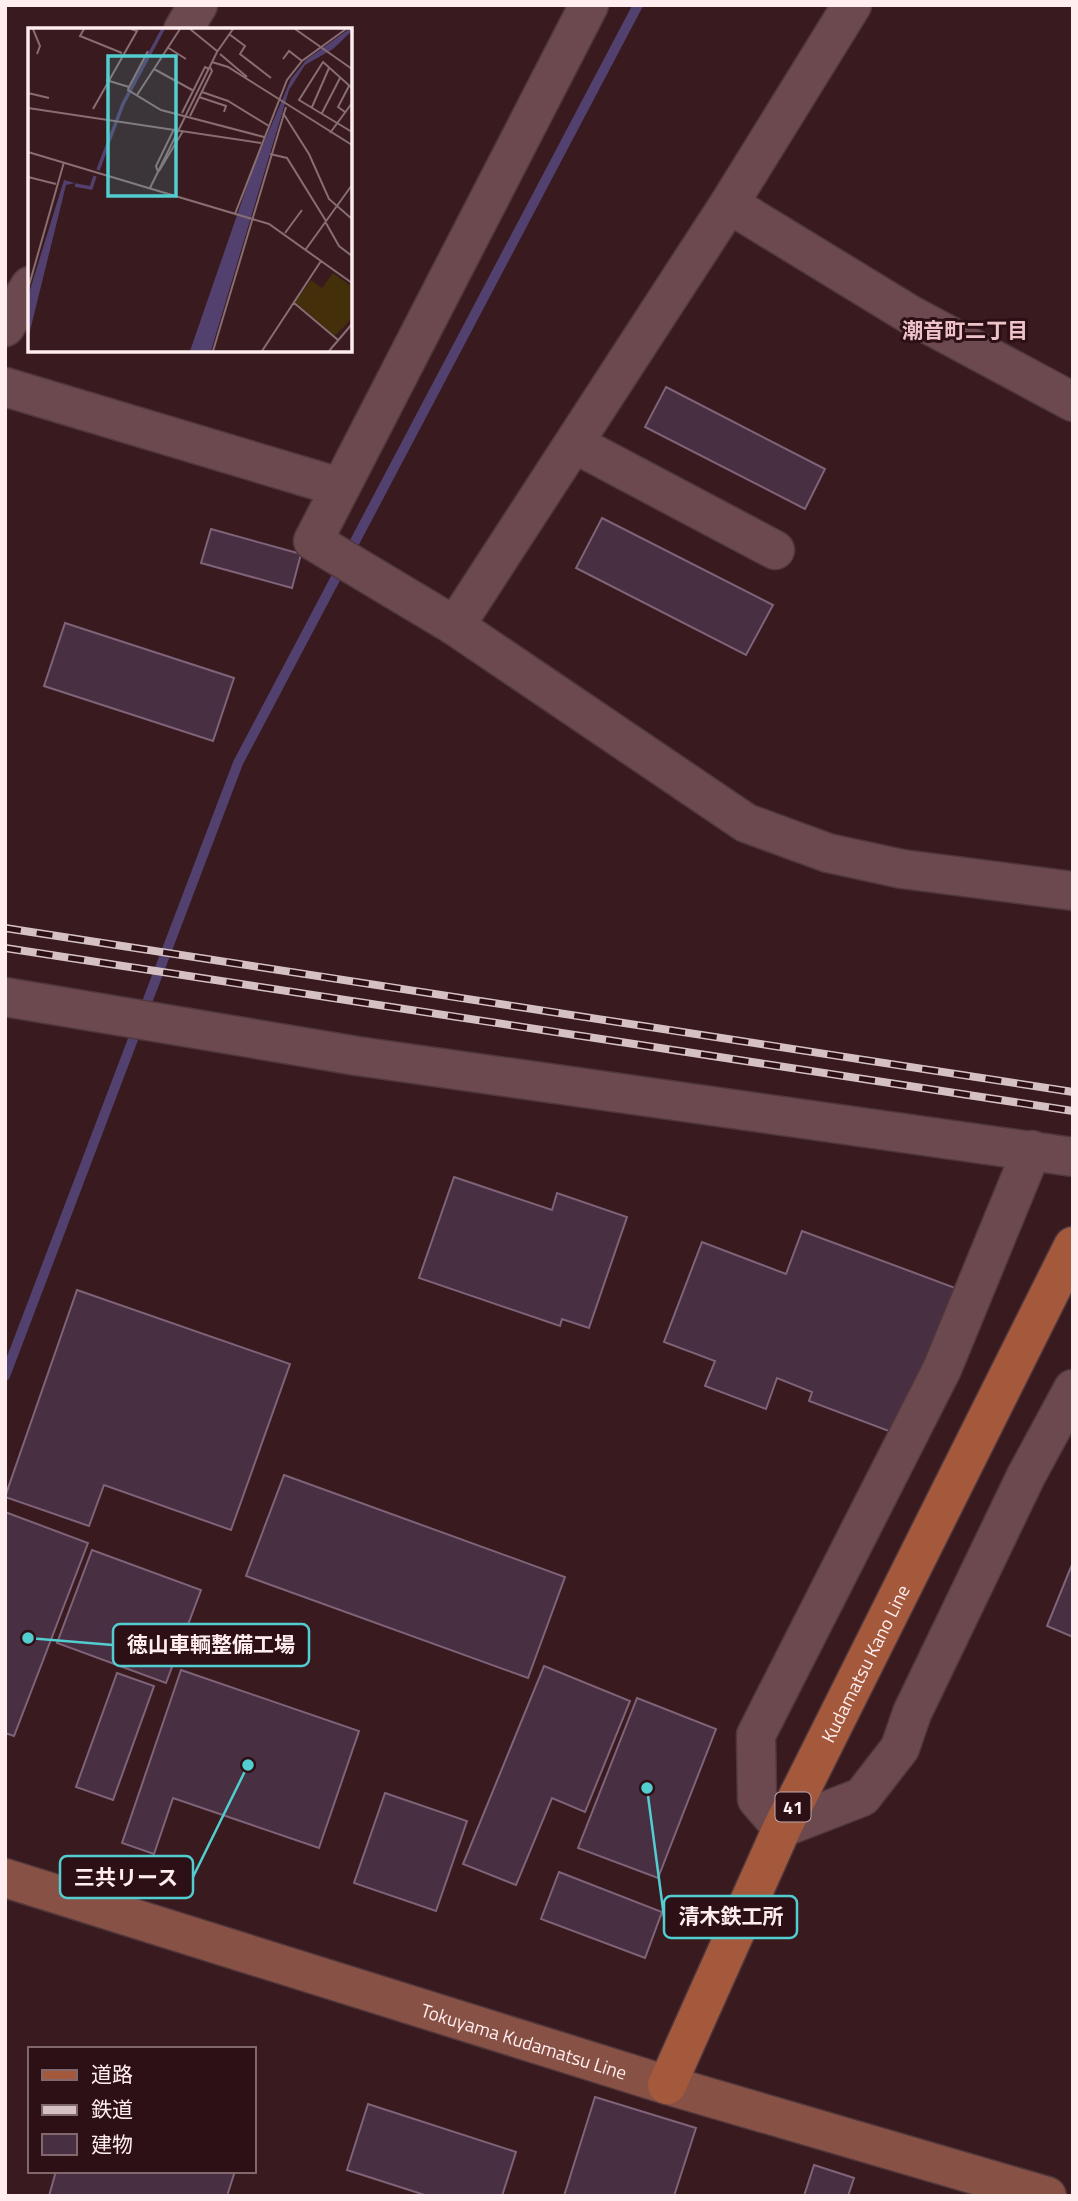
<svg xmlns="http://www.w3.org/2000/svg" width="1078" height="2201" font-family="'Titillium Web','Noto Sans JP',sans-serif">
  <rect width="100%" height="100%" fill="#381a1f"/>
  <g fill="none" stroke-linecap="round" stroke-linejoin="round">
    <!-- stream -->
    <polyline stroke="#52416e" stroke-width="10" points="5,1376 238,763 638,5"/>
  </g>
  <!-- building -->
  <g fill="#482f42" stroke="#7f6378" stroke-width="2">
    <polygon points="666,387 825,469 805,509 645,427"/>
    <polygon points="602,518 773,605 746,655 576,568"/>
    <polygon points="211,529 301,554 292,588 201,563"/>
    <polygon points="65,623 234,678 213,741 44,686"/>
    <polygon points="454,1177 552,1210 557,1193 627,1217 589,1328 562,1319 560,1326 419,1278"/>
    <polygon points="802,1231 958,1289 902,1436 809,1401 812,1392 777,1378 766,1409 705,1386 715,1361 664,1342 702,1242 786,1274"/>
    <polygon points="77,1290 290,1364 231,1530 104,1485 89,1526 5,1497"/>
    <polygon points="284,1475 565,1577 528,1678 246,1576"/>
    <polygon points="5,1512 88,1543 14,1736 5,1733"/>
    <polygon points="92,1550 201,1590 166,1683 57,1643"/>
    <polygon points="1073,1562 1073,1637 1047,1626"/>
    <polygon points="544,1666 630,1701 585,1812 552,1798 516,1885 463,1864"/>
    <polygon points="181,1670 359,1731 319,1848 173,1798 154,1854 122,1843"/>
    <polygon points="117,1673 154,1686 113,1800 76,1787"/>
    <polygon points="637,1698 716,1729 658,1878 578,1848"/>
    <polygon points="385,1793 467,1821 436,1911 354,1883"/>
    <polygon points="559,1872 662,1912 645,1958 541,1919"/>
    <polygon points="595,2097 696,2128 674,2196 564,2196"/>
    <polygon points="368,2104 516,2152 502,2196 428,2196 347,2170"/>
    <polygon points="814,2165 854,2178 848,2196 804,2196"/>
    <polygon points="56,2171 235,2171 227,2196 49,2196"/>
  </g>
  <g fill="none" stroke-linecap="round" stroke-linejoin="round">
    <!-- street casing -->
    <g stroke="#4f373c" stroke-width="41">
      <g id="street">
        <polyline points="589,5 313,541 455,626 746,823 828,853 902,869 1073,891"/>
        <polyline points="183,30 198,5"/>
        <polyline points="729,204 909,314 1073,402"/>
        <polyline points="5,327 30,286"/>
        <polyline points="5,387 339,487"/>
        <polyline points="575,444 775,550"/>
        <polyline points="455,626 729,204 852,5"/>
        <polyline points="5,997 357,1056 1073,1157"/>
        <polyline points="1032,1150 942,1369 756,1735 757,1799 782,1828 862,1797 900,1748 912,1713 1026,1476 1073,1389"/>
      </g>
    </g>
    <!-- secondary casing -->
    <g stroke="#4f373c" stroke-width="41">
      <g id="secondary">
        <path id="s1" d="M5,1878L667,2085L1047,2196"/>
      </g>
    </g>
    <!-- primary casing -->
    <g stroke="#4f373c" stroke-width="41">
      <g id="primary">
        <path id="s2" d="M667,2085L782,1828L1073,1246"/>
      </g>
    </g>
    <!-- street -->
    <use href="#street" stroke="#6c494e" stroke-width="38"/>
    <!-- secondary -->
    <use href="#secondary" stroke="#885145" stroke-width="38"/>
    <!-- primary -->
    <use href="#primary" stroke="#a4593c" stroke-width="38"/>
    <!-- rail casing -->
    <g stroke="#d5c1c4" stroke-width="8">
      <g id="rail">
        <polyline points="5,928 1073,1092"/>
        <polyline points="5,948 1073,1111"/>
      </g>
    </g>
    <!-- rail -->
    <use href="#rail" stroke="#2d1016" stroke-width="5" stroke-dasharray="16" stroke-linecap="butt"/>
  </g>
  <g text-anchor="middle" dominant-baseline="central" stroke-width="6" stroke-linejoin="round" paint-order="stroke">
    <!-- shield labels -->
    <rect fill="#2d1016" stroke="#c0abae" stroke-width="2" x="775.5" y="1792.5" width="35" height="29" rx="5"/>
    <g font-size="18" font-weight="bold" fill="#ffedef">
      <text x="793" y="1807">41</text>
    </g>
    <!-- street labels -->
    <g font-size="19" fill="#ffedef" stroke="#2d1016">
      <text stroke="none"><textPath href="#s2" startOffset="466">Kudamatsu Kano Line</textPath></text>
      <text stroke="none"><textPath href="#s1" startOffset="544">Tokuyama Kudamatsu Line</textPath></text>
    </g>
    <!-- neighbourhood labels -->
    <g font-size="21" font-weight="bold" fill="#edc3c8" stroke="#2d1016">
      <text x="965" y="330">潮音町二丁目</text>
    </g>
  </g>
  <!-- overview -->
  <g transform="translate(28 28)">
    <rect width="324" height="324" fill="#381a1f"/>
    <path d="M305,245L324,259V290L307,308L267,274L283,252L294,260Z" fill="#432f09"/>
    <path d="M321,1L324,3L305,21L277,37L261,62L183,323H162L226,138L263,51L278,32ZM36,152L47,155L38,157L0,311V268Z" fill="#52416e"/>
    <path fill="none" stroke="#52416e" stroke-width="3.5" d="M70,142L95,76L135,1M47,157L63,160L67,148"/>
    <path fill="none" stroke="#886e72" stroke-width="2" d="M5,1L12,18L9,26M56,1L52,8L94,25M162,1L189,23M267,1L324,41M201,6L217,18L212,26L243,50M139,19L158,31M192,26L219,49M255,31L261,23L274,33M184,34L200,39L324,117M126,41L166,63M78,52L101,59L100,62L133,82L236,109M101,59L120,23M324,60L295,34L271,72L324,104M174,64L200,73L241,98M0,65L21,70M109,67L152,1M171,69L198,78L196,84M284,79L301,40M0,80L233,115M65,81L109,3L103,1M317,84L310,79L321,58M154,85L177,39L181,41M255,85L281,126L301,171L324,191M294,85L312,50M162,88L184,43L182,39M302,105L324,75M0,124L241,196L324,255M242,126L259,130L298,193M131,143L155,103M130,144L128,138L146,101M0,149L28,156M122,160L189,24L205,1M207,186L259,52L274,33L318,1M298,195L311,218L324,228M257,205L274,182M278,221L324,157M0,261L36,134M265,274L310,312M185,323L258,79M234,323L293,233M301,323L324,296"/>
    <path fill="#52cdd0" fill-opacity="0.15" stroke="#52cdd0" stroke-width="3.5" d="M80,28H148V168H80Z"/>
    <rect width="324" height="324" fill="none" stroke="#ffedef" stroke-width="3.5"/>
  </g>
  <!-- callouts -->
  <path fill="none" stroke="#52cdd0" stroke-width="2.5" d="M28 1638L113 1645M248 1765L193 1877M647 1788L664 1917"/>
  <g fill="#52cdd0" stroke="#2d1016" stroke-width="2.5">
    <circle cx="28" cy="1638" r="7"/>
    <circle cx="248" cy="1765" r="7"/>
    <circle cx="647" cy="1788" r="7"/>
  </g>
  <g fill="#2d1016" stroke="#52cdd0" stroke-width="2.5">
    <rect x="113" y="1624" width="196" height="42" rx="7"/>
    <rect x="60" y="1856" width="133" height="42" rx="7"/>
    <rect x="664" y="1896" width="133" height="42" rx="7"/>
  </g>
  <g font-size="21" text-anchor="middle" font-weight="bold" fill="#ffedef">
    <text x="211" y="1652">徳山車輌整備工場</text>
    <text x="126" y="1885">三共リース</text>
    <text x="731" y="1924">清木鉄工所</text>
  </g>
  <!-- border -->
  <rect width="1078" height="2201" fill="none" stroke="#ffedef" stroke-width="14"/>
  <!-- legend -->
  <rect x="28" y="2047" width="228" height="126" fill="#2d1016" stroke="#81686d" stroke-width="2"/>
  <rect x="42" y="2070" width="35" height="10" fill="#a4593c" stroke="#81686d" stroke-width="2"/>
  <text x="91" y="2082" font-size="21" fill="#ffedef">道路</text>
  <rect x="42" y="2105" width="35" height="10" fill="#d5c1c4" stroke="#81686d" stroke-width="2"/>
  <text x="91" y="2117" font-size="21" fill="#ffedef">鉄道</text>
  <rect x="42" y="2134" width="35" height="21" fill="#482f42" stroke="#81686d" stroke-width="2"/>
  <text x="91" y="2152" font-size="21" fill="#ffedef">建物</text>
</svg>
